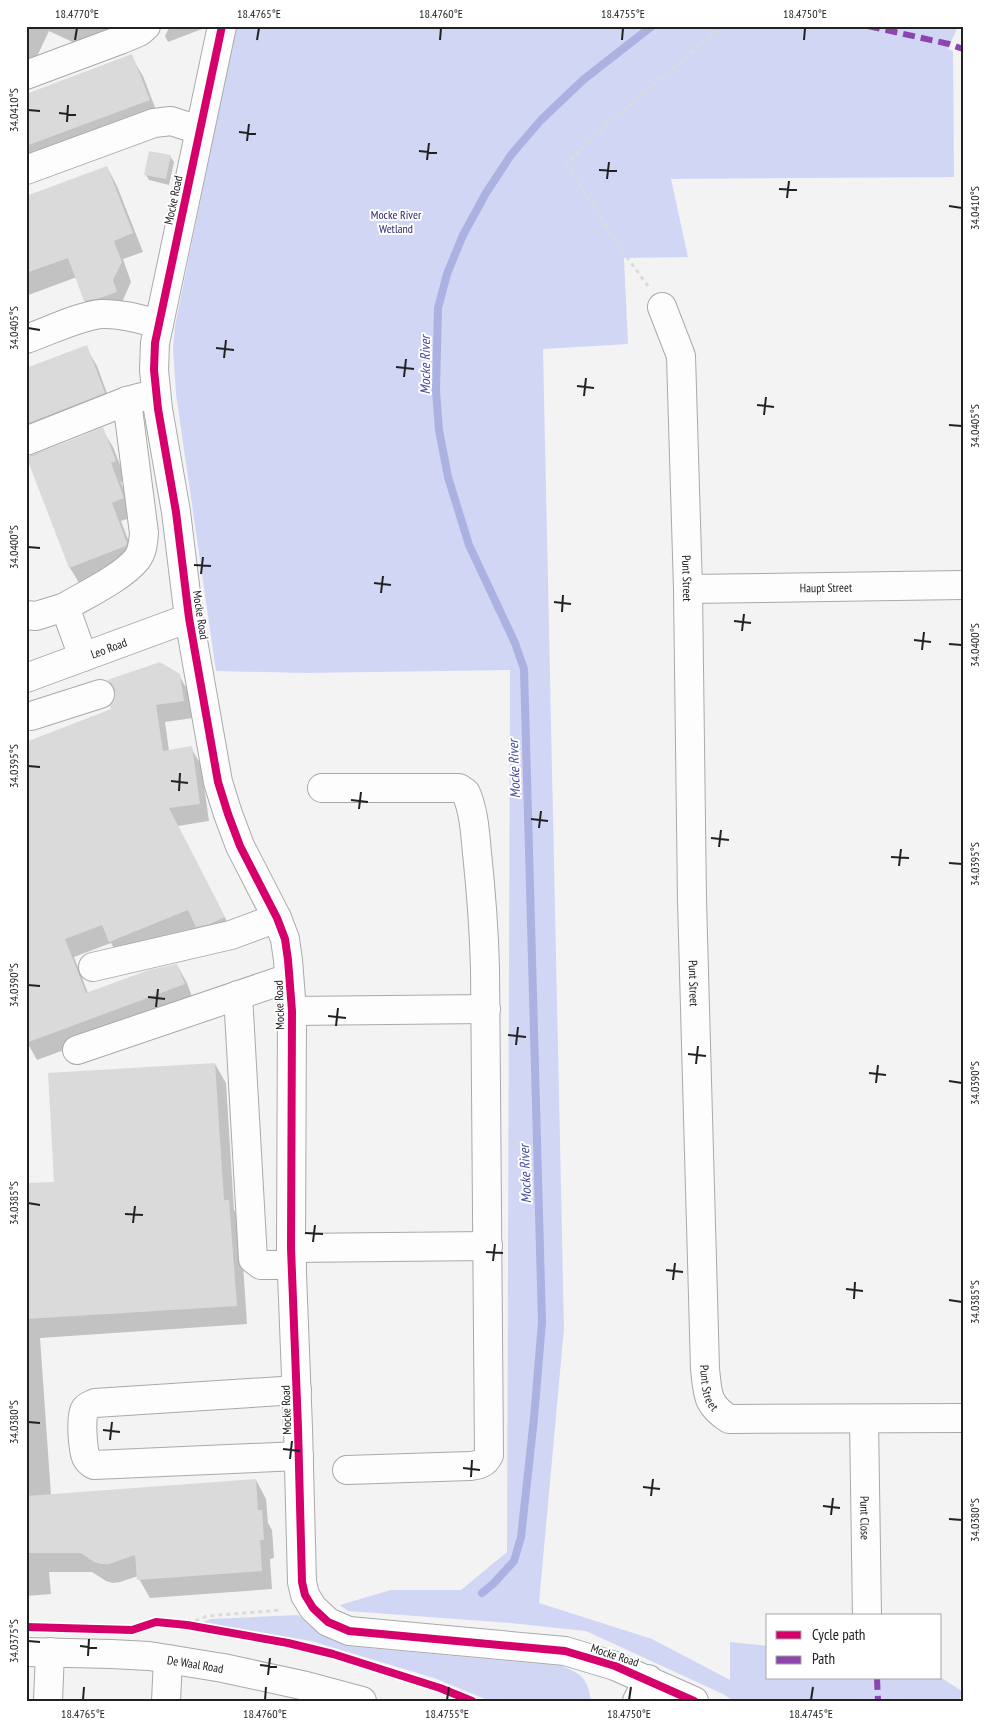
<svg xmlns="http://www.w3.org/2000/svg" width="989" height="1727" font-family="'PT Sans Narrow',sans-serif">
  <rect width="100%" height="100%" fill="#f3f3f4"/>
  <!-- green -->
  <g fill="#d1d6f5">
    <polygon points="236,26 958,26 948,49 953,51 954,177 671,179 688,257 624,258 628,344 543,349 564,1328 539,1603 652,1639 730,1680 730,1642 768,1646 768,1678 940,1677 963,1692 959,1701 734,1701 723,1694 586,1631 510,1623 348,1611 340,1605 391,1590 461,1590 507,1552 510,670 306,673 216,671 176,394 173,348 175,326"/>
    <path d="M298,1615C313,1629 327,1639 347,1646L562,1666C582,1674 588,1679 591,1701H490L434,1678L311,1641L203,1622L210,1619Z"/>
  </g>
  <!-- shadow -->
  <g fill="#0003">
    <polygon points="26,26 137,26 98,54 49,31 32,67 26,65"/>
    <polygon points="170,26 202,26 202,29 168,42 165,36"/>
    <polygon points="132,58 143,76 159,118 26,169 26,95"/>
    <polygon points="170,156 174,162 169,185 149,180 146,175"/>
    <polygon points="107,167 117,186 143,252 123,259 131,282 123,300 127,311 96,319 85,301 77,277 26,296 26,197"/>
    <polygon points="86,347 97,366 114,412 26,449 26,369"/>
    <polygon points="102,429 113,447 126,480 121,482 133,517 121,521 137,563 81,586 70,568 27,457"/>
    <polygon points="179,675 189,693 193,718 165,722 169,751 191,748 201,765 209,821 178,826 234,935 208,944 198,928 120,959 111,943 74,957 88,993 177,965 187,983 194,1002 37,1060 27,1042 116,695 109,681"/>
    <polygon points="215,1064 226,1083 234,1210 240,1220 247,1324 40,1338 51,1495 256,1480 266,1499 268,1523 272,1530 274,1558 270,1559 272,1589 150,1598 139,1579 138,1576 120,1582 113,1583 106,1581 92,1572 49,1572 51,1594 26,1596 26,1185 56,1183"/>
  </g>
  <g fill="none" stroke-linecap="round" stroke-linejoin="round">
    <!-- stream -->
    <polyline stroke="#abb1e0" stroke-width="8" points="482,1593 493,1584 514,1561 521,1537 534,1418 542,1322 524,669 515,643 469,545 448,477 439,430 436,391 438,308 447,274 463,235 486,193 511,155 541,120 583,80 652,26"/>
  </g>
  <!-- building -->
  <g fill="#dadadb">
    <polygon points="132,54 150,100 26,146 26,94"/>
    <polygon points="149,151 171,155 166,179 144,175"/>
    <polygon points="107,166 133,233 114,241 122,262 113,280 117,292 100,298 84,301 68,258 26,273 26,196"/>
    <polygon points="87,345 105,393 26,424 26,368"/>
    <polygon points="103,427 116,461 111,463 124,498 112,503 127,543 126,546 69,568 26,456 32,456"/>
    <polygon points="160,662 180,674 184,701 156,705 163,751 192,746 200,804 169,808 225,917 210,924 196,927 188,910 109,942 102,925 65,939 86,993 149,970 177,964 185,984 26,1043 26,742 111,709 110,706 115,697 115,690 111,683 107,680"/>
    <polygon points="215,1063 224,1200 229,1200 237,1306 26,1319 26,1183 54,1182 48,1073"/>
    <polygon points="256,1479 258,1510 262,1510 264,1540 260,1540 262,1571 137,1580 135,1555 109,1564 101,1564 94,1562 81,1553 26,1553 26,1496"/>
  </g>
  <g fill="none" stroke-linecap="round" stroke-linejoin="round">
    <!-- minor casing -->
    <g stroke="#a9a9aa" stroke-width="30">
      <g id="minor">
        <polyline points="222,26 155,343 154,370 158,409 176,512 189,618 218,782 228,814 240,846 277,918 285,939 288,960 292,1011 291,1248 298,1428 302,1582 305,1595 313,1608 328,1622 349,1631 565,1651 615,1666 694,1701"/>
        <polyline points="26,75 120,40 139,32 146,26"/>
        <polyline points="26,170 154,123 171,121 199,130"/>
        <path id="s1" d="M662,307L681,356L688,589L692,900L705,1369C708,1394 706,1404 729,1419L963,1418"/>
        <path d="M26,339C47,332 79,316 101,314C120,313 140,319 159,324"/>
        <polyline points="26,441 127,401 142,397"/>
        <path id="s2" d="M688,589L963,585"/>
        <polyline points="26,615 36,616 65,607"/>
        <path d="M83,657L65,607C85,595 123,577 137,559C143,551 143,542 144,533L127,401"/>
        <path id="s3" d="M26,678L189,618"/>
        <polyline points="31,716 100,694"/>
        <path d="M322,788H459L466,793C474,812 475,832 477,853C481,891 484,929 485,968L489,1455C485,1464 478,1465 470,1466L347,1470"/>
        <polyline points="93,967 231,935 277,918"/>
        <polyline points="238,995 253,1259 261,1265 292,1265"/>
        <polyline points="292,1011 486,1009"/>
        <polyline points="77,1050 289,978"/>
        <polyline points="291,1248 488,1246"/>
        <path d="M297,1390L95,1403C91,1405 87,1406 85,1409C80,1416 83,1450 86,1457C88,1461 90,1463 94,1465L299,1456"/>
        <path id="s4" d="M864,1420L867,1616"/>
        <polyline points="48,1701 50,1652"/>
        <polyline points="166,1701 168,1659"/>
        <polyline points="637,1701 648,1679"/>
      </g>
    </g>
    <!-- major casing -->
    <g stroke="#a9a9aa" stroke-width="30">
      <g id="major">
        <path id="s5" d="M26,1652L111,1654L149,1656L223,1668L306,1686L362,1701"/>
      </g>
    </g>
    <!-- path -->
    <g stroke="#dbdbdb" stroke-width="3" stroke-dasharray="4 4" stroke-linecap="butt">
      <polyline points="648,286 621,249 567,164 607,124 723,26"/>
      <polyline points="188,1624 207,1616 282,1610"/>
      <polyline points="140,1627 156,1622 187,1625 288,1643 325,1652"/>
      <polyline points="355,1661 440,1688 472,1701"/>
    </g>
    <!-- minor -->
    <use href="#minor" stroke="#fdfdfd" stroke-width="28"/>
    <!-- major -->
    <use href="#major" stroke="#fdfdfd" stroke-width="28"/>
    <!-- quiet -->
    <g stroke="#8e44ad" stroke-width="6" stroke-dasharray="12 6" stroke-linecap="butt">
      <polyline points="868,26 949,44 963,49"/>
      <polyline points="877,1678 878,1701"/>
    </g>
    <!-- cycleway casing -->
    <g stroke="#fff" stroke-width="11">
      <g id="cycleway">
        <polyline points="222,26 155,343 154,370 158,409 176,512 189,618 218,782 228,814 240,846 277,918 285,939 288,960 292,1011 291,1248 298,1428 302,1582 305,1595 313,1608 328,1622 349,1631 565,1651 615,1666 694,1701"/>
        <polyline points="26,1627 132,1630 156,1622 187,1625 288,1643 333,1654 440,1688 472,1701"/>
      </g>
    </g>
    <!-- cycleway -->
    <use href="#cycleway" stroke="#d6006c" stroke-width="8"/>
  </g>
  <!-- ticks -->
  <path fill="none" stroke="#212122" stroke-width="2" d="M75,40L77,28M257,40L259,28M440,40L441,28M622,40L623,28M804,40L805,28M28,110L40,111M59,113L76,115M67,122L68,105M239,132L256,134M247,141L249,124M419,151L437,153M427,160L429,143M599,170L617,171M607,179L609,162M779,189L797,190M787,198L789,181M949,206L962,208M28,328L40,330M216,348L234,350M224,358L226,340M396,367L414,369M404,377L406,359M577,386L594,388M584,396L586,378M757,405L774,407M764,415L766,397M949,425L962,426M28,547L40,548M194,565L211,566M201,574L203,557M374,583L391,585M381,593L383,576M554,602L571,604M562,612L563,595M734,621L751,623M742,631L744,614M914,640L931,642M949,644L962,645M922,650L924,632M28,766L40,767M171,781L188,783M179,791L180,773M351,800L368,802M359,809L361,792M531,819L548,821M539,828L541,811M711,838L729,840M719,847L721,830M891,857L909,858M949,863L962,864M899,866L901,849M28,985L40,986M148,997L165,999M156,1007L158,989M328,1016L346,1018M336,1026L338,1008M508,1035L526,1037M516,1045L518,1027M688,1054L706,1056M696,1064L698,1046M869,1073L886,1075M949,1081L962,1083M876,1083L878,1065M28,1203L40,1205M125,1214L143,1215M133,1223L135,1206M305,1233L323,1234M313,1242L315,1225M486,1252L503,1253M493,1261L495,1244M666,1270L683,1272M673,1280L675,1263M846,1289L863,1291M854,1299L855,1282M949,1300L962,1302M28,1422L40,1423M103,1430L120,1432M110,1440L112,1422M283,1449L300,1451M290,1459L292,1441M463,1468L480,1470M471,1477L472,1460M643,1487L660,1489M651,1496L653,1479M823,1506L840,1508M831,1515L833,1498M949,1519L962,1520M28,1641L40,1642M80,1646L97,1648M88,1656L89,1639M260,1665L277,1667M268,1675L270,1658M83,1700L84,1687M265,1700L266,1687M447,1700L449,1687M629,1700L631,1687M811,1700L813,1687"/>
  <g text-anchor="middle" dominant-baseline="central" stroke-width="4" stroke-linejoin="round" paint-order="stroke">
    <!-- street labels -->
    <g font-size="12" fill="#212122" stroke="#fff">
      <text transform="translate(173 200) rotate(-78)">Mocke Road</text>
      <text stroke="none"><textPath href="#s1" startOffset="275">Punt Street</textPath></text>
      <text stroke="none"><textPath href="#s2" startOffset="138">Haupt Street</textPath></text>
      <text transform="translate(201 615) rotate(81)">Mocke Road</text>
      <text stroke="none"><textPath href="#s3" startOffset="88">Leo Road</textPath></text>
      <text stroke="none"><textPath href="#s1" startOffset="680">Punt Street</textPath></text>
      <text transform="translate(279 1005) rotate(-92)">Mocke Road</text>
      <text stroke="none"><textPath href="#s1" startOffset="1085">Punt Street</textPath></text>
      <text transform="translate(286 1410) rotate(-92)">Mocke Road</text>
      <text stroke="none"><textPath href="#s4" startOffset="98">Punt Close</textPath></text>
      <text transform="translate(615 1655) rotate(18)">Mocke Road</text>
      <text stroke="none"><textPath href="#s5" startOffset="170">De Waal Road</textPath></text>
    </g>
    <!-- park labels -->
    <g font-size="12" fill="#282674" stroke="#fff">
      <text x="396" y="214">Mocke River<tspan x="396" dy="14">Wetland</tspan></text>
    </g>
    <!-- water labels -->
    <g font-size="14" font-style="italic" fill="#484c9e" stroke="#fff">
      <text transform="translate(425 365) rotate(-90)">Mocke River</text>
      <text transform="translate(514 769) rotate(-92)">Mocke River</text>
      <text transform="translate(525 1174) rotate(-92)">Mocke River</text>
    </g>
  </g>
  <!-- border -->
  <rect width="989" height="1727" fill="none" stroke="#ffffff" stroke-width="55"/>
  <!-- legend -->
  <rect x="766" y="1614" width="175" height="65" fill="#ffffff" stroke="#a6a6a7"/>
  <rect x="776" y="1631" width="25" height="8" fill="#d6006c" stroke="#a6a6a7"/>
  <text x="812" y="1640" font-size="15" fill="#212122">Cycle path</text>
  <rect x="776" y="1656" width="25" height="8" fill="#8e44ad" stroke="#a6a6a7"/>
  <text x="812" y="1664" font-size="15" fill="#212122">Path</text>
  <rect x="28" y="28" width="934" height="1672" fill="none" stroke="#212122" stroke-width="2"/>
  <g font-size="12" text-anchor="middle" fill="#212122">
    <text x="77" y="18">18.4770°E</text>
    <text x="259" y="18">18.4765°E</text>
    <text x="441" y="18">18.4760°E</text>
    <text x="623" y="18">18.4755°E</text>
    <text x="805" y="18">18.4750°E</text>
    <text transform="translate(14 110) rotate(-90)" y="4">34.0410°S</text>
    <text transform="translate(975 208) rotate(-90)" y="4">34.0410°S</text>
    <text transform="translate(14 328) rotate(-90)" y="4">34.0405°S</text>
    <text transform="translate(975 426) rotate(-90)" y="4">34.0405°S</text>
    <text transform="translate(14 547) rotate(-90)" y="4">34.0400°S</text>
    <text transform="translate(975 645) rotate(-90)" y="4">34.0400°S</text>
    <text transform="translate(14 766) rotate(-90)" y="4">34.0395°S</text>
    <text transform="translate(975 864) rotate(-90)" y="4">34.0395°S</text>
    <text transform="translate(14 985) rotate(-90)" y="4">34.0390°S</text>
    <text transform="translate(975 1083) rotate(-90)" y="4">34.0390°S</text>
    <text transform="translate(14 1203) rotate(-90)" y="4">34.0385°S</text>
    <text transform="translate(975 1302) rotate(-90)" y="4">34.0385°S</text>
    <text transform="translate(14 1422) rotate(-90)" y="4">34.0380°S</text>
    <text transform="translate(975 1520) rotate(-90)" y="4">34.0380°S</text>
    <text transform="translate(14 1641) rotate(-90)" y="4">34.0375°S</text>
    <text x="83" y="1718">18.4765°E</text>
    <text x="265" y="1718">18.4760°E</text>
    <text x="447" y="1718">18.4755°E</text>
    <text x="629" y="1718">18.4750°E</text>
    <text x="811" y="1718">18.4745°E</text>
  </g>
</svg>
